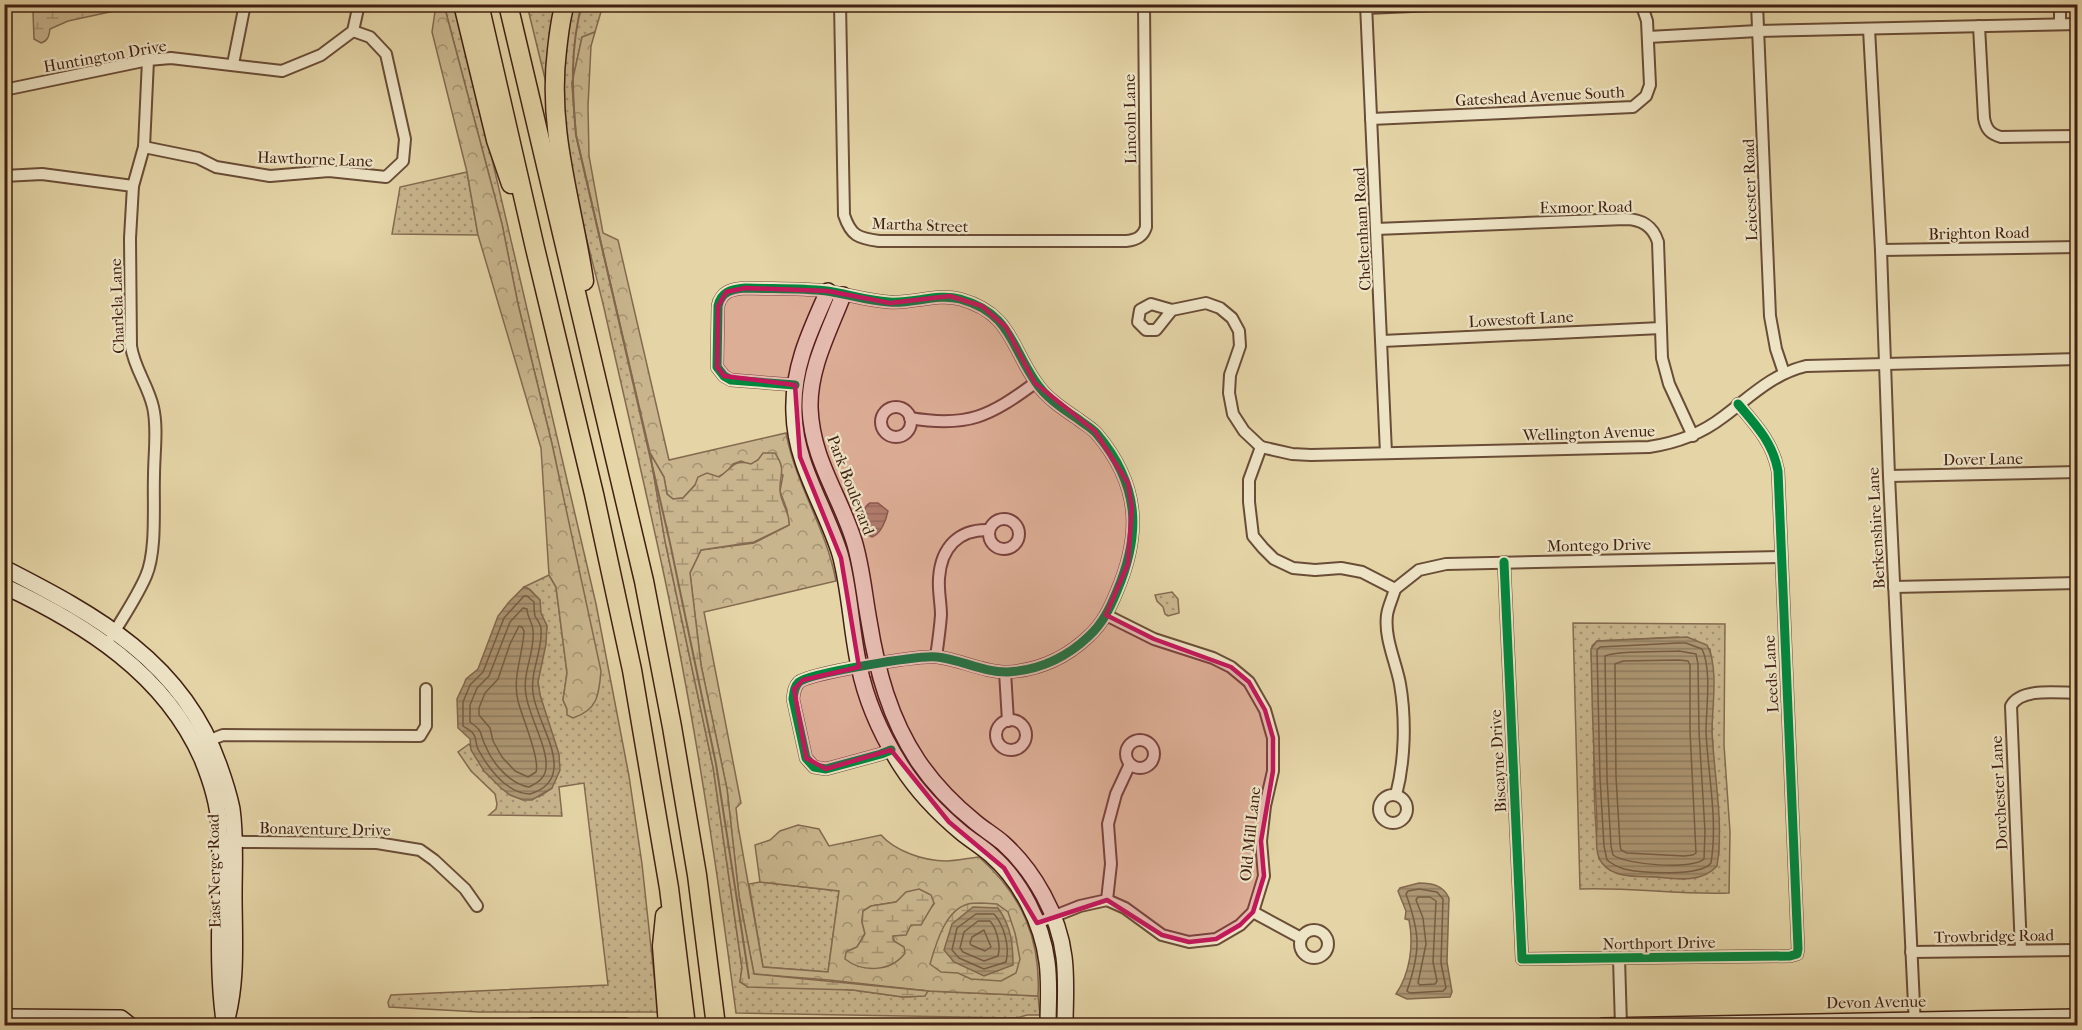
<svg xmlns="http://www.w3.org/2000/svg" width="2082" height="1030" font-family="'IM FELL French Canon',serif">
  <defs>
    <pattern id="grass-dots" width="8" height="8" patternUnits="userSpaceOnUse" patternTransform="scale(1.5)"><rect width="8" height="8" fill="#c8b58d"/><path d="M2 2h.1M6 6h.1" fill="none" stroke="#a49372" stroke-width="1.8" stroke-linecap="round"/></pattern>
    <pattern id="forest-crowns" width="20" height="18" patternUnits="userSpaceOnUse" patternTransform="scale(1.5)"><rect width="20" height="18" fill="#c8b58d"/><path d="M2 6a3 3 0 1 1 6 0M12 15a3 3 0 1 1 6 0" fill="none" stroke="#a49372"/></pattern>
    <pattern id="wetland-marsh" width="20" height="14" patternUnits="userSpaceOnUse" patternTransform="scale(1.5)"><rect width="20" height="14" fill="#c8b58d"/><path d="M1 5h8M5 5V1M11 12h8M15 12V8" fill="none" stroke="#a49372"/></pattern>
    <pattern id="water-rules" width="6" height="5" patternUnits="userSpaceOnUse" patternTransform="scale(1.5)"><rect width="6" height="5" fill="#ad9774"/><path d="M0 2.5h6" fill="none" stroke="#8e7b5e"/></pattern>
  </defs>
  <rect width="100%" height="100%" fill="#e4d4a6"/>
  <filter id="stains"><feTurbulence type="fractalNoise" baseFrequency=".00333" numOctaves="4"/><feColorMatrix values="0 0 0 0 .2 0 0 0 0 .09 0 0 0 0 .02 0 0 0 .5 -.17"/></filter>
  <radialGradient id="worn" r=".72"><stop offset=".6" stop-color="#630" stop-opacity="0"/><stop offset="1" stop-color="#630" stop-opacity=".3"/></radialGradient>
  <!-- grass -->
  <g fill="url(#grass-dots)" stroke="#846a50" stroke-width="1.5" fill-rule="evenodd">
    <polygon points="444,5 456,5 596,604 629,776 642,864 658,1012 479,1012 389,1007 388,1002 391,995 608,985 584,783 559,787 562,816 489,815 496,809 497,804 495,794 471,771 458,752 469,744 484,771 539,797 552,788 548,723 540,695 538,682 547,626 540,613 540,600 529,589 524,587 549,575 556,587 567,673 563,700 567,709 590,626 552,444 518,304 502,224"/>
    <path d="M527,5H557C550,32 545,58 547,87Z"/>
    <path d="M573,5H603L595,32L582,37L572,83L576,135L650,453L665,541L713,767L742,968L740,982L853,990L903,997L924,996L928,991L1038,996L1040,1015H1027L1017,1018L736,1013C717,866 695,720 664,575C645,486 624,397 604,308C587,237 562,159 560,86C560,58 566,31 573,5Z"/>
    <polygon points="467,172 478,235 392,234 400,187"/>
    <polygon points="832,299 834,300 808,371 836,508 850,549 868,652 866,655 863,655 808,462 800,423 804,364"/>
    <polygon points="1172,592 1178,599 1179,613 1168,616 1165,614 1163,607 1157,601 1155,595"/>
    <path d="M1573,623L1725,624L1724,745L1730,832L1729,893C1680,895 1630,887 1580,889ZM1678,637L1710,649L1712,663V731L1719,853L1685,879L1620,874L1599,859C1590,790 1597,721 1591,653L1592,646L1597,641Z"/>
    <polygon points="872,677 891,723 1025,878 1042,908 1042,911 971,833 929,793 899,754 876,703 869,678"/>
    <polygon points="760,882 839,891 828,972 763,967 749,884"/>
  </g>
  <!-- forest -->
  <g fill="url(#forest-crowns)" stroke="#846a50" stroke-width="1.5" fill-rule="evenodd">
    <path d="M436,5H444L502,224L518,304L552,444L601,671C599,694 598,710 573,718L567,715V709L563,700L567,673L556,587L549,575L541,448L478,235L467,172L432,32Z"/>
    <path d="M595,32L591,46L588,106L589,156L603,233L618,240L669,460L786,433C796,486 826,527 836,581L704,612L741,803L736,808L738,826L763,967L828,972L839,891L760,882L755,845L770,840L780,831L798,825L819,829L829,846L881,835C895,851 924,861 946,861C957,861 968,858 979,857C1022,895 1041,939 1038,996L928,991L829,980L754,974L739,896L727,789L701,665L690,573L701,550L754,543L789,525L787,510L780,491L783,475L758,460L751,465L741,461L733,464L727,472L718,477L695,485L683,498L673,499L667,494L664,477L650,453L576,135L572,83L582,37ZM896,902L934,904L927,913L893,936L894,941L846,952L857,947L865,933L862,922L863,911L871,906Z"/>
  </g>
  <!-- wetland -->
  <g fill="url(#wetland-marsh)" stroke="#846a50" stroke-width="1.5">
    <path d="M31,5V4L129,5L119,10L68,21L50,29C49,36 48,41 41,43L34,39L33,12Z"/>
    <path d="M650,453L664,477L667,494L673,499L683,498L695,485L698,477L707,473L719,477C733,468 732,459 751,464L758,460L763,453H775C787,471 779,474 780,491C781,504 790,512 789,525L754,542L701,550L690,573L701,665L727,789L739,896L754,974L928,991L925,996L903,997L853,990L748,987L740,982L742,968L713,767L665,541Z"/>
    <path d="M919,889L931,895L934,903L921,925H911L906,935L893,936L894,941L904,947L905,953C891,972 863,973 845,959L846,952L857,947L865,934L862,922L863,911L871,906L896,902L906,892Z"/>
    <path d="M982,903L997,904L1008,912L1015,933L1020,959L1016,973L1001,981L971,979L958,973L941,972L930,964C936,944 945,910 968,904C972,903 978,903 982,903Z"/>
  </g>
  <!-- water -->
  <g fill="url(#water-rules)" stroke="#82674d" stroke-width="1.5">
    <path d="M870,503H878L888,511C886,520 881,534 872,537L868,535C865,523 859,510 870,503Z"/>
    <polygon points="524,587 529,589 540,600 541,613 547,626 546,644 538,682 540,695 559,754 560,770 552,788 532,800 523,800 510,795 501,788 484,771 471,750 470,739 458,728 457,699 464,684 466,679 478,669 498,616 509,602"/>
    <path d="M1687,637L1707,645C1719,667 1712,707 1712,732C1714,776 1724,822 1717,866C1702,883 1677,879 1657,877C1639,876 1614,879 1602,863C1594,853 1597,834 1597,822C1594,765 1592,707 1591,649L1597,641Z"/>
    <path d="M1419,883C1432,883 1443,885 1449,898L1447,962L1452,992L1450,997L1407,999L1396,994C1410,973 1414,945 1409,920L1405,919L1406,911L1398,891L1400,888Z"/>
    <path d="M973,907L998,908C1011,926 1013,944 1013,965L984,976L954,962L944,950L952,924Z"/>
  </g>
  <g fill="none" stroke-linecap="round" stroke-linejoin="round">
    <!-- shore -->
    <g stroke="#775c43" stroke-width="1.5">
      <path d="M524,596H527L534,602C534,607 534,612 535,616C537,620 541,624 541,629C543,650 530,671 533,693C536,717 556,745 554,768C553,782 543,790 530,794C506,793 488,768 478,749C475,744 477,739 474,735C472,731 467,729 463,726V702L470,685L483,672L504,618Z"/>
      <path d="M523,608L527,609C527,617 533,623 533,631C535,653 522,672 526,695C529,716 548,748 546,767C546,777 538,783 529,787C510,784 492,763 485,745C479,732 484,732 470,722V705L477,688L489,676L510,622Z"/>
      <path d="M519,626L522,627L524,631C523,655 512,677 518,701C522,717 540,758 536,772L528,777L515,771L502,757L493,741L490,728L479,715V708L485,693L498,679L510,644Z"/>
      <path d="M1678,643H1686L1702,649C1712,670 1706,708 1706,732C1708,775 1718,820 1711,863C1700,877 1641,873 1624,869C1618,867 1612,864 1607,860L1604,846L1600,778L1597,650L1600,647Z"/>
      <path d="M1679,651L1696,654L1698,664L1699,732L1705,831L1704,859C1692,870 1626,865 1613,855L1611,846L1607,778L1605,656C1615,650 1663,652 1679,651Z"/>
      <polygon points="1679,660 1688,661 1690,665 1690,731 1696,853 1693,855 1684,856 1627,853 1621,850 1620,845 1616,777 1615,664 1623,661"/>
      <path d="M1419,889L1437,892L1443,899L1441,963L1446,988L1443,991L1410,993L1407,991C1421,950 1420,933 1406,894L1408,891Z"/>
      <polygon points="1418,897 1430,897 1436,901 1433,962 1437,981 1435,984 1420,985 1418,983 1426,944 1423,918 1416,900"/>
      <path d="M976,914H994C1004,925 1010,947 1006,962L984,969L959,958L952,950L957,928Z"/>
      <path d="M978,921H990C997,929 1001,946 998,956L984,961L963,952L960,948L964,932Z"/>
      <polygon points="984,930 991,947 985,951 971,945 970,943 972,937"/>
    </g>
    <!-- stream -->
    <path stroke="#82674d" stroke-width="2" d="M582,4C570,47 572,91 576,135L670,543L716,764L749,978"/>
    <!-- street casing -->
    <g stroke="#6a4d37" stroke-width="14">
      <g id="street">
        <path d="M840,4L844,215C851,236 858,238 879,241H1126C1136,240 1143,237 1146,227L1144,4"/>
        <polyline points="1366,4 1386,453"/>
        <polyline points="1757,4 1770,316 1776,349 1784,373"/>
        <polyline points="2060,4 2060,24"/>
        <polyline points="1366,8 1459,4"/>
        <path d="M1979,26L1984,118C1986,129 1990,134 2001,137L2078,136"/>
        <polyline points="1869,29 1881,250 1889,476 1915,1026"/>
        <polyline points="1648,37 1758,31 2078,24"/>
        <polyline points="233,64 245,4"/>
        <polyline points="4,90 148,60 171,58 282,71 321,55 353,31 359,4"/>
        <polyline points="1371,119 1633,107 1646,96 1650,85 1647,21 1643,9 1638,4"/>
        <polyline points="144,147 198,158 216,167 270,176 329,171 386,177 403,161 405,139 386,54 370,37 353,31"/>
        <polyline points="4,176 42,174 133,186"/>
        <path d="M1376,229L1625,219C1641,219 1653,226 1658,242L1662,358L1669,384L1693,436"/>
        <polyline points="1881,250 2078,247"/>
        <polyline points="1172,310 1156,330 1146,330 1138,322 1140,310 1151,304 1172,310 1206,303 1220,308 1232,318 1239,331 1240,346 1230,375 1229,393 1233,414 1244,431 1261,447"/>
        <polyline points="1382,341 1661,328"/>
        <path d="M795,385L731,380L724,376L717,367L718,306C721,292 731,289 745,288C772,289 800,288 827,291C847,294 868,301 889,302C913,304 937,293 960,299C1010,313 1010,344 1035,381C1045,397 1063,409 1078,419C1084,424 1092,428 1097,434C1139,484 1142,532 1117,591C1110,608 1103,623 1089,636C1066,658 1040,670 1008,672C985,673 959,659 937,657C919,655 811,673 799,682C794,687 794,692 793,699L806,758L814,767L826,769L881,754L891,750"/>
        <circle cx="896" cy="422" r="15"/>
        <path d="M910,418C968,428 990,416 1035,383"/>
        <path d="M1261,447L1292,454L1311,455L1649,447C1676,443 1701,434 1723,417C1750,397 1772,374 1806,366L2078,359"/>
        <polyline points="1261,447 1249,480 1249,502 1253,536 1263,548 1274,559 1293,568 1315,570 1341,568 1362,572 1395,589 1419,570 1446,564 1781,557"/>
        <polyline points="1889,476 2078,472"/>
        <circle cx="1004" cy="534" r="15"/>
        <path d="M1504,562L1522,959L1790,956L1797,954L1798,949L1778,471C1773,443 1756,425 1738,404"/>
        <polyline points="1894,587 2078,583"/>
        <path d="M1395,589C1393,597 1388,607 1387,615C1384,638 1396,662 1400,684C1406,719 1405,761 1396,795"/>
        <path d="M112,636C123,617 137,597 146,576C157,551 153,504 154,476C154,453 158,428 153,407C148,385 134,368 131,346L130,238L133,186L144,147L148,60"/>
        <path d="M936,657C938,643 940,629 941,615C941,603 938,591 939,578C941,548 958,529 989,530"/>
        <polyline points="1005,672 1008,721"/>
        <circle cx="1011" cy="735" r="15"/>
        <circle cx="1140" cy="754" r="14"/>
        <polyline points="210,740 223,735 420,736 426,726 426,689"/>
        <circle cx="1393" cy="809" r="14"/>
        <polyline points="229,840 244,842 377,843 420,850 434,860 465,889 477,906"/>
        <polyline points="1107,900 1111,864 1108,824 1116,794 1130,764"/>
        <polyline points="1253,912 1301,938"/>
        <polyline points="1037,923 1080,906 1107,900 1125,908 1162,935 1189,942 1216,939 1240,925 1253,912 1264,876 1261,841 1265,806 1273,771 1273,738 1265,710 1249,682 1231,667 1213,658 1154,639 1106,615"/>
        <circle cx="1314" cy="944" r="14"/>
        <path d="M2021,950L2011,706C2021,687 2059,693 2078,693"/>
        <polyline points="1911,952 2078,950"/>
        <polyline points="1619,958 1621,1026"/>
      </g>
    </g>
    <!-- secondary casing -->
    <g stroke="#412012" stroke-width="18">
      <g id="secondary">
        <path d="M828,291C810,331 792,368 794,413C795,464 825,506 840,554C850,590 851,630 859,666C866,701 882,736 901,766C917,791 939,814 962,833C972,841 982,847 991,855C1021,881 1042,923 1047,962C1050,983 1048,1005 1048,1026"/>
        <path d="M843,295C829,332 809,368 810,408C812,460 839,493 854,541C862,567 864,594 869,621C877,671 890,719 918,761C933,783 953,804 974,821C983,829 994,835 1003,843C1034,871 1059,915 1064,957C1067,980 1065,1003 1065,1026"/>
        <path d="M4,568C96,615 183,662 219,765C224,779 229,794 232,809C236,837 234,866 234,895C234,939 238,983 225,1026"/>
        <path d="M4,586C85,624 165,674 202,759C211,781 218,802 219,825C223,890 215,956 224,1021"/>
        <polyline points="4,1017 121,1018 131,1026"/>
        <polyline points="532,1026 626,1026"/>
        <polyline points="1603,1026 2078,1017"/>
      </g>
    </g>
    <!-- highway casing -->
    <g stroke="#412012" stroke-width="21">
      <g id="highway">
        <polyline points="463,4 496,140 511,184"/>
        <polyline points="479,4 535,248 594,494 632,670 669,888 686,1026"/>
        <polyline points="508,4 644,581 672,727 697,875 716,1026"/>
        <path d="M565,4C560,19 559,34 557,50C547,131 572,201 584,281"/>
        <polyline points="665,916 662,946 668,1026"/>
      </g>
    </g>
    <!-- street -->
    <use href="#street" stroke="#ede3c5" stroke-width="10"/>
    <!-- secondary -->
    <use href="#secondary" stroke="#ede3c5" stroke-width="15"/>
    <!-- highway -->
    <use href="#highway" stroke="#e4d4a6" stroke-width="18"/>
    <!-- cycleway casing -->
    <g stroke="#ede3c5" stroke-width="13">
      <g id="cycleway">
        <path d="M795,385L731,380L724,376L717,367L718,306C721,292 731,289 745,288C772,289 800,288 827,291C847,294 868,301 889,302C913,304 937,293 960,299C1010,313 1010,344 1035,381C1045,397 1063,409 1078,419C1084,424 1092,428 1097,434C1139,484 1142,532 1117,591C1110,608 1103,623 1089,636C1066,658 1040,670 1008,672C985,673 959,659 937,657C919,655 811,673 799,682C794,687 794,692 793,699L806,758L814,767L826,769L881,754L891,750"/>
        <path d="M1504,562L1522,959L1790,956L1797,954L1798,949L1778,471C1773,443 1756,425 1738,404"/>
      </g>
    </g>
    <!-- cycleway -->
    <use href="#cycleway" stroke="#00873e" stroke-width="9"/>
  </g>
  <!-- marked area -->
  <path fill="#c2185b" fill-opacity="0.2" stroke="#c2185b" stroke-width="4.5" stroke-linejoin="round" d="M745,288L828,291L890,303L950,296L982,306L1006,327L1035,383L1095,431L1128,483L1132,507L1128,564L1106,615L1154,639L1231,667L1249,682L1265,710L1273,738V771L1261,841L1264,876L1253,912L1240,925L1216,939L1189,942L1162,935L1107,900L1037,923L1004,868L949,822L891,750L826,769L806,758L794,689L803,680L859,667L841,558L800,457L795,385L724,376L717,367L718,306L726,292Z"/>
  <g text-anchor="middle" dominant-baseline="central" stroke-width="4.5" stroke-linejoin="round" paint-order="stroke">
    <!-- street labels -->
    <g font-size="16" fill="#412012" stroke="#ede3c5">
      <text transform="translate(105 56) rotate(-10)">Huntington Drive</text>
      <text transform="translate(1540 96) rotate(-3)">Gateshead Avenue South</text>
      <text transform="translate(1130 119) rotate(-91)">Lincoln Lane</text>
      <text transform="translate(315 159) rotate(2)">Hawthorne Lane</text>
      <text transform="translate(1750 190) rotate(-92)">Leicester Road</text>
      <text transform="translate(1586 207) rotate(-1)">Exmoor Road</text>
      <text transform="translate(920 225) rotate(2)">Martha Street</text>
      <text transform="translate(1362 229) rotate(-93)">Cheltenham Road</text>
      <text transform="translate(1979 233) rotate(-1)">Brighton Road</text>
      <text transform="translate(117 306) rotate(-92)">Charlela Lane</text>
      <text transform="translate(1521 319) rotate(-3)">Lowestoft Lane</text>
      <text transform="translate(1589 433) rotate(-2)">Wellington Avenue</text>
      <text transform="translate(1983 459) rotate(-1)">Dover Lane</text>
      <text transform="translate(851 485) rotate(69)">Park Boulevard</text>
      <text transform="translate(1876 528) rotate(-93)">Berkenshire Lane</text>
      <text transform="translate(1599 545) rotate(-1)">Montego Drive</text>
      <text transform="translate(1771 674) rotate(-93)">Leeds Lane</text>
      <text transform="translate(1498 761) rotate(-93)">Biscayne Drive</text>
      <text transform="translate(1999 793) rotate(-93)">Dorchester Lane</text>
      <text transform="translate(325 829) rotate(1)">Bonaventure Drive</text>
      <text transform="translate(1250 834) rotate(-84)">Old Mill Lane</text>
      <text transform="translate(214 871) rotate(-91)">East Nerge Road</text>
      <text transform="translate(1994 936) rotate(-1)">Trowbridge Road</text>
      <text transform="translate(1659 943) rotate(-1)">Northport Drive</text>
      <text transform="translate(1876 1002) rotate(-1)">Devon Avenue</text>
    </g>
  </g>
  <!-- margin -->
  <rect width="2082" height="1030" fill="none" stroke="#e4d4a6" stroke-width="24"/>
  <rect x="6" y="6" width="2070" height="1018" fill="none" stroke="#412012" stroke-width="3"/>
  <rect x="12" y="12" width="2058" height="1006" fill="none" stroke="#412012" stroke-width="1.5"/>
  <rect width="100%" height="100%" filter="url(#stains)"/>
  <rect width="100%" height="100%" fill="url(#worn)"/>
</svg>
